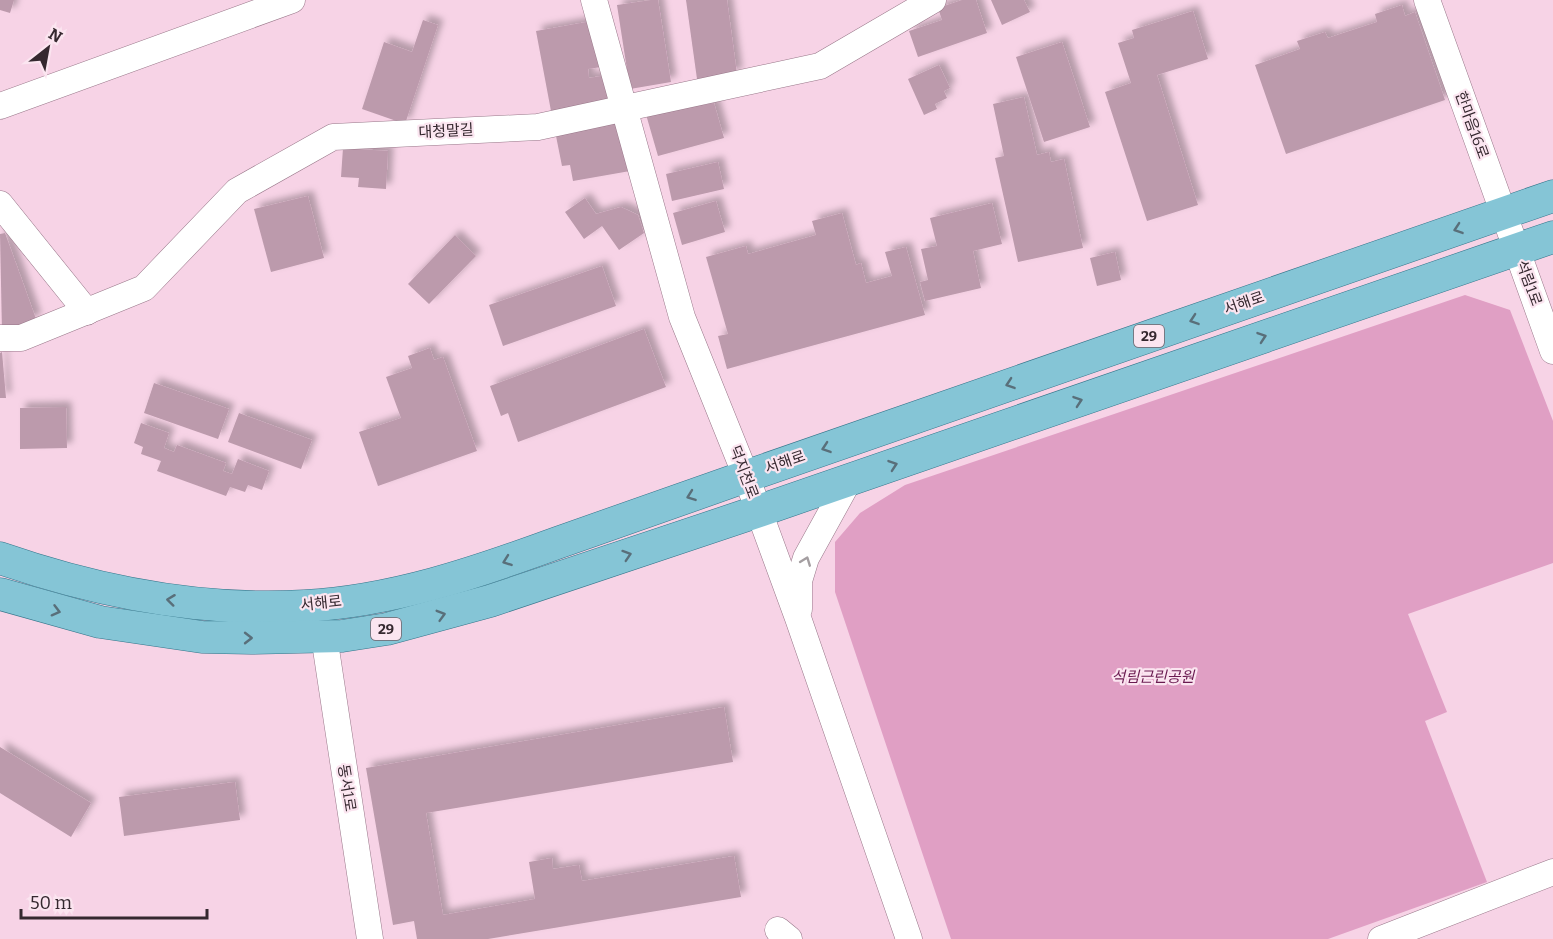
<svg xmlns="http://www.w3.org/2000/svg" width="1553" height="939" font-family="Bitter,'Noto Sans KR',serif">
  <defs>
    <filter id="shadow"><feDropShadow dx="5.5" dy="-5.5" stdDeviation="3" flood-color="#0004"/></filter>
  </defs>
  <rect width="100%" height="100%" fill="#f7d3e6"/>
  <!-- green -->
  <polygon fill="#e09fc4" points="1465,295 1510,310 1553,421 1553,563 1408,614 1447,712 1425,721 1487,882 1328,939 951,939 835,592 835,542 860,513 905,485"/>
  <!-- building -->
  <g fill="#bc9aac" filter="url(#shadow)">
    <polygon points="0,0 14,0 10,13 0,10"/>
    <polygon points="651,0 658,0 671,82 630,89 617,5"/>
    <polygon points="686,0 727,0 737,74 697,79"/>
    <polygon points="962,0 976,0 987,33 918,57 909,31 942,20 938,8"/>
    <polygon points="991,0 1024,0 1030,12 1002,25"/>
    <polygon points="1402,5 1405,16 1415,12 1445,100 1286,154 1255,65 1300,49 1297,41 1325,32 1328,38 1377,22 1375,14"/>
    <polygon points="1193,11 1208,59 1157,75 1198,205 1147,221 1105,92 1131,83 1118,43 1134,38 1132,30"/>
    <polygon points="423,20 438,25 405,124 362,109 384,42 412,52"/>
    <polygon points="592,21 601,67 588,69 589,78 607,75 611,100 551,111 536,31"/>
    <polygon points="1062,42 1090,127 1044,142 1016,57"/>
    <polygon points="939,65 950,88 944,91 947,98 935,104 937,109 924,115 908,79"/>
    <polygon points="701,96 703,105 714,103 724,138 658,156 645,111"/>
    <polygon points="1024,97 1037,155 1049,152 1051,162 1064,159 1083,248 1018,262 995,158 1004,156 993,104"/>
    <polygon points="620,119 630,171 573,181 570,165 562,166 555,131"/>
    <polygon points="343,148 388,151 386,189 358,187 359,178 341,177"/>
    <polygon points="718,162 724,189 672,201 666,174"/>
    <polygon points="308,196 324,258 271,272 254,209"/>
    <polygon points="585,198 596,214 621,207 638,215 644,233 619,250 602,226 584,239 565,212"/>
    <polygon points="716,201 725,232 682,245 673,213"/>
    <polygon points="992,203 1002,244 973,251 981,288 925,301 920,282 928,280 921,249 937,246 930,218"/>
    <polygon points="842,213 856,265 861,263 866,283 892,276 885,252 906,247 925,315 727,369 718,336 728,334 706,257 746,246 748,254 816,235 812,221"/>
    <polygon points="5,233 36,319 2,332 0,234"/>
    <polygon points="455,235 476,256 429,304 408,284"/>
    <polygon points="1115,252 1121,280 1097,286 1090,258"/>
    <polygon points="602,266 616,306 503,346 489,305"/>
    <polygon points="644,329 666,387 518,442 508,413 501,416 490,386"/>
    <polygon points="430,348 434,360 443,357 477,451 378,486 359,432 401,418 386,377 412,368 408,356"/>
    <polygon points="2,352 6,398 0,398 0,353"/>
    <polygon points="154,383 229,409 218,439 144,413"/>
    <polygon points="66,407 67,448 20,449 20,408"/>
    <polygon points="239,413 312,440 301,469 228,442"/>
    <polygon points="141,423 169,433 164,448 174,452 177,445 226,463 223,471 232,474 238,459 269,471 262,490 248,485 245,492 230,487 226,496 157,471 161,461 141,454 143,447 134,443"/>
    <polygon points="724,707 733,762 426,813 443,915 535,899 529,862 552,858 553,869 579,865 582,881 734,856 741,897 488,939 417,939 414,921 393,925 366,768"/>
    <polygon points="0,747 91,803 71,837 0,793"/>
    <polygon points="235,782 240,820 124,836 119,797"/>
  </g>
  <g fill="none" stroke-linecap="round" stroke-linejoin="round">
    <!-- minor casing -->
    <g stroke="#987789" stroke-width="27">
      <g id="minor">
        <polyline points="594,0 682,317 746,476 798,618 909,939"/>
        <polyline points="1427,0 1553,351"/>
        <polyline points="0,106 292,0"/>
        <polyline points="0,204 87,312"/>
        <polyline points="0,338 21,338 144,288 237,191 333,137 538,127 820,66 933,0"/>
        <polyline points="799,609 799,581 806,558 849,480"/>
        <polyline points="324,636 370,939"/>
        <polyline points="778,930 789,939"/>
        <polyline points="1381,939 1553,872"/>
      </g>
    </g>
    <!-- major casing -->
    <g stroke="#34758a" stroke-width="33">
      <g id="major">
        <path d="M0,558C98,592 200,612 305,606C393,601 475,573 557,543C622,520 686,497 750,475C1017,381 1285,289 1553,196"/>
        <polyline points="0,594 100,622 202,637 251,638 342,636 387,629 490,601 759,511 1553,237"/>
      </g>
    </g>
    <!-- minor -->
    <use href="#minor" stroke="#fff" stroke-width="26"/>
    <!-- major -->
    <use href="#major" stroke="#85c5d6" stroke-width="32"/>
  </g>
  <!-- one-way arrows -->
  <defs><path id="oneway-chevron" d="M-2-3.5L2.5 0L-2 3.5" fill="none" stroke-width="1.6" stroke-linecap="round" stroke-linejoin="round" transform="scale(1.5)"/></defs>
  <g stroke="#596f7a">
    <use href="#oneway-chevron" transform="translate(1458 229) rotate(161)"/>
    <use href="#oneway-chevron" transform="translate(1194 320) rotate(161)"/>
    <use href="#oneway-chevron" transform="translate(1262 337) rotate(-19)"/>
    <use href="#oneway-chevron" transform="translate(1010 384) rotate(161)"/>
    <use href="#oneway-chevron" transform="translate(1078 401) rotate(-19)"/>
    <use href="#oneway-chevron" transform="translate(826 448) rotate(161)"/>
    <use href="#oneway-chevron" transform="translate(893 465) rotate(-19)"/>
    <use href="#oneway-chevron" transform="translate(691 496) rotate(160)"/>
    <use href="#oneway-chevron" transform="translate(627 555) rotate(-18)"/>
    <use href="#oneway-chevron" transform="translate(507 561) rotate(160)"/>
    <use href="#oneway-chevron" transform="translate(171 600) rotate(-173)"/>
    <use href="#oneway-chevron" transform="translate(56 611) rotate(15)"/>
    <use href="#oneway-chevron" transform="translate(441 615) rotate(-16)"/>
    <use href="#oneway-chevron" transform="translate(248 638)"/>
  </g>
  <use stroke="#a49ea1" href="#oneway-chevron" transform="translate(806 561) rotate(-69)"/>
  <g text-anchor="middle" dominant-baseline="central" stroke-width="4.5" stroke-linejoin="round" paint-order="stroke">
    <!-- shield labels -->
    <g fill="#fbe5f0" stroke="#706169" stroke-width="1.5">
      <rect x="1134" y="325" width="30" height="22" rx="4.5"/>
      <rect x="371" y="618" width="30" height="22" rx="4.5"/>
    </g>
    <g font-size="14" font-weight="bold" fill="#35282f">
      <text x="1149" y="336">29</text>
      <text x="386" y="629">29</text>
    </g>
    <!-- street labels -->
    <g font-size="15" fill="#35282f" stroke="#fbe5f0">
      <text transform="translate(1472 125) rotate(70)">한마음16로</text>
      <text transform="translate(446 131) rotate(-3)">대청말길</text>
      <text transform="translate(1529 283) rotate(70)">석림1로</text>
      <text transform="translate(1244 303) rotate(-19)">서해로</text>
      <text transform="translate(785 462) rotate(-19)">서해로</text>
      <text transform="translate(744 472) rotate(69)">덕지천로</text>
      <text transform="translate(321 603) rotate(-6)">서해로</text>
      <text transform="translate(347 788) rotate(81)">동서1로</text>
    </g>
    <!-- park labels -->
    <g font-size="15" font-style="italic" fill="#6a1a50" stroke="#fbe5f0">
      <text x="1153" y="677">석림근린공원</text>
    </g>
  </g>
  <!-- north arrow -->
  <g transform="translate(48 48) rotate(31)" stroke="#fbe5f0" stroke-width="4.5" paint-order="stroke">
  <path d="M0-4.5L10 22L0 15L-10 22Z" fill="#35282f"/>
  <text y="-9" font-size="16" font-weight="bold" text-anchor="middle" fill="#35282f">N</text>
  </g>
  <!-- scale -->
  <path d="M21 909v9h186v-9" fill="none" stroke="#35282f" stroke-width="3"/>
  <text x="30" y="909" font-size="18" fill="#35282f" stroke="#fbe5f0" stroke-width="4.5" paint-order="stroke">50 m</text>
</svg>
